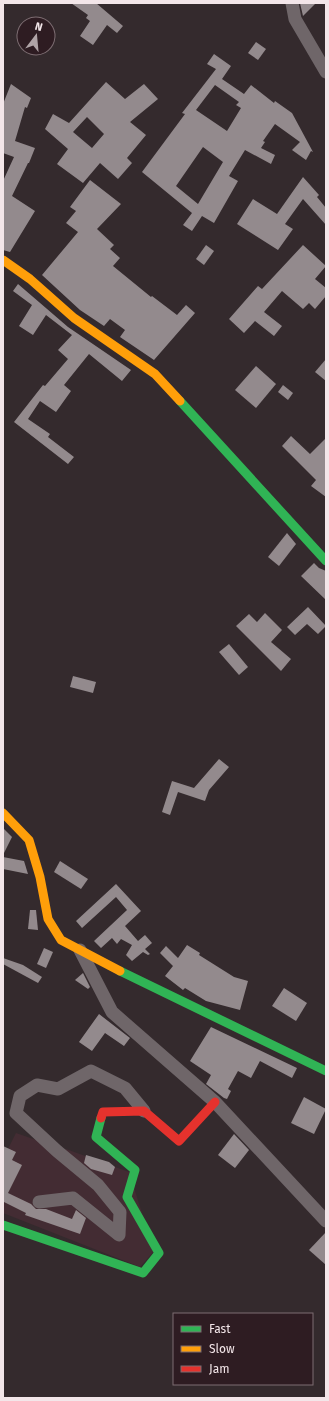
<svg xmlns="http://www.w3.org/2000/svg" width="329" height="1401" font-family="'Fira Sans',sans-serif">
  <rect width="100%" height="100%" fill="#342a2d"/>
  <!-- built -->
  <polygon fill="#432c33" points="16,1133 42,1142 57,1156 66,1149 129,1172 154,1251 140,1267 3,1213 3,1159"/>
  <!-- building -->
  <g fill="#938a8d" fill-rule="evenodd">
    <polygon points="71,3 96,3 123,26 117,33 107,25 93,45 80,36 90,21 86,18 88,15"/>
    <polygon points="300,3 316,3 303,16"/>
    <polygon points="256,42 266,49 258,60 248,53"/>
    <path d="M214,54L231,66L222,79L244,94L251,85L274,103L275,101L292,113L313,152L311,151L306,160L292,150L300,142L275,124L263,141L265,142L261,148L275,155L271,164L245,150L229,176L238,181L214,223L202,216L192,231L183,225L192,213L142,172L185,114L182,113L216,69L207,64ZM215,85L239,102L236,105L241,108L227,131L196,110ZM203,147L223,162L198,204L176,186Z"/>
    <path d="M106,82L125,99L144,84L158,99L130,122L146,135L127,158L132,163L118,179L100,163L83,183L57,164L68,149L45,129L53,114L69,123ZM87,117L104,134L92,148L73,132Z"/>
    <polygon points="11,84 31,98 27,108 25,107 15,141 35,148 29,163 28,163 12,196 35,211 10,252 3,250 3,181 14,157 3,153 3,104"/>
    <polygon points="303,177 319,195 317,197 326,208 326,225 303,199 285,224 293,229 278,250 237,224 253,199 277,214"/>
    <polygon points="90,180 121,204 97,229 114,245 110,249 120,258 113,266 151,297 152,296 177,315 186,305 195,313 154,360 120,337 125,330 110,319 104,326 80,310 42,275 78,232 66,223 76,211 70,207"/>
    <polygon points="206,245 214,251 204,265 196,259"/>
    <polygon points="303,245 326,266 315,279 326,288 326,296 315,309 309,303 303,309 282,291 264,312 282,326 274,336 255,321 244,333 229,319 258,286 262,289"/>
    <polygon points="18,284 68,327 131,370 122,381 89,354 64,385 71,391 56,412 40,401 28,419 50,434 48,437 74,457 68,464 14,422 43,385 45,386 68,359 58,350 72,335 46,315 33,335 19,326 32,305 13,291"/>
    <polygon points="326,359 326,381 315,372"/>
    <polygon points="256,366 276,384 256,408 235,390"/>
    <polygon points="283,385 293,393 288,400 278,392"/>
    <polygon points="291,436 310,454 326,438 326,497 311,486 316,480 282,446"/>
    <polygon points="287,533 296,544 279,566 268,557"/>
    <polygon points="314,563 319,568 326,571 326,600 301,576"/>
    <polygon points="308,607 326,626 318,634 307,624 295,635 287,627"/>
    <polygon points="265,613 282,630 271,642 291,659 281,671 236,626 249,614 257,622"/>
    <polygon points="229,644 248,667 239,675 219,652"/>
    <polygon points="73,676 96,682 93,693 70,687"/>
    <polygon points="219,759 229,767 209,790 205,801 178,792 170,815 162,812 172,781 194,788"/>
    <polygon points="3,828 12,837 3,855"/>
    <polygon points="3,857 24,861 28,874 3,869"/>
    <polygon points="60,861 88,879 81,889 54,872"/>
    <polygon points="116,884 141,911 125,926 138,941 145,935 152,943 145,949 150,954 148,955 143,952 132,961 126,955 132,945 121,939 117,944 112,938 101,948 94,941 127,910 116,897 82,928 76,921"/>
    <polygon points="30,910 36,910 38,930 28,929"/>
    <polygon points="187,945 200,953 199,955 234,977 248,981 240,1010 206,1001 185,988 183,990 165,976 173,966 160,953 166,946 178,958"/>
    <polygon points="44,948 53,952 46,968 37,964"/>
    <polygon points="3,958 23,965 42,977 38,983 3,964"/>
    <polygon points="83,973 90,987 88,989 75,980"/>
    <polygon points="284,988 307,1003 296,1021 272,1006"/>
    <polygon points="99,1014 130,1038 124,1046 105,1033 92,1051 79,1042"/>
    <polygon points="211,1027 297,1068 292,1078 260,1061 251,1078 238,1071 228,1089 231,1091 227,1099 224,1098 206,1084 211,1075 190,1061"/>
    <polygon points="304,1097 326,1109 314,1134 291,1123"/>
    <polygon points="234,1134 249,1150 235,1168 218,1155"/>
    <polygon points="3,1146 16,1152 12,1160 22,1165 8,1193 31,1204 36,1209 46,1209 72,1219 76,1210 86,1218 80,1234 25,1215 26,1213 4,1202 3,1204"/>
    <polygon points="86,1155 109,1162 115,1167 112,1175 91,1169 84,1163"/>
    <polygon points="326,1232 326,1265 309,1250"/>
  </g>
  <g fill="none" stroke-linecap="round" stroke-linejoin="round">
    <!-- street -->
    <g stroke="#6f6669" stroke-width="13">
      <polyline points="292,3 295,19 326,72"/>
      <polyline points="80,950 112,1012 215,1102 326,1221"/>
      <polyline points="39,1202 73,1198 119,1235 120,1212 98,1185 57,1151 16,1113 20,1096 37,1085 58,1089 91,1071 125,1088 144,1111"/>
    </g>
    <!-- fast -->
    <g stroke="#30b455" stroke-width="9">
      <polyline points="180,401 326,561"/>
      <polyline points="120,971 326,1071"/>
      <polyline points="3,1225 143,1273 159,1253 127,1197 135,1170 96,1137 101,1118"/>
    </g>
    <!-- slow -->
    <g stroke="#ff9f0a" stroke-width="9">
      <polyline points="3,260 30,279 74,318 155,374 180,401"/>
      <polyline points="3,813 29,840 40,877 48,919 61,940 120,971"/>
    </g>
    <!-- jam -->
    <polyline stroke="#e5322d" stroke-width="9" points="101,1118 103,1112 144,1111 179,1141 215,1102"/>
  </g>
  <!-- border -->
  <rect width="329" height="1401" fill="none" stroke="#f3e6e9" stroke-width="8"/>
  <!-- legend -->
  <rect x="173" y="1313" width="140" height="72" fill="#2e1c22" stroke="#7d6d72"/>
  <rect x="181" y="1326" width="20" height="6" fill="#30b455" stroke="#7d6d72"/>
  <text x="209" y="1333" font-size="12" fill="#f3e6e9">Fast</text>
  <rect x="181" y="1346" width="20" height="6" fill="#ff9f0a" stroke="#7d6d72"/>
  <text x="209" y="1353" font-size="12" fill="#f3e6e9">Slow</text>
  <rect x="181" y="1366" width="20" height="6" fill="#e5322d" stroke="#7d6d72"/>
  <text x="209" y="1373" font-size="12" fill="#f3e6e9">Jam</text>
  <!-- north arrow -->
  <g transform="translate(36 36) rotate(16)"><circle r="19" fill="#2e1c22" stroke="#7d6d72"/>
  <path d="M0-3L7 15L0 10L-7 15Z" fill="#b0a4a7"/>
  <text y="-6" font-size="11" font-weight="bold" text-anchor="middle" fill="#f3e6e9">N</text>
  </g>
</svg>
